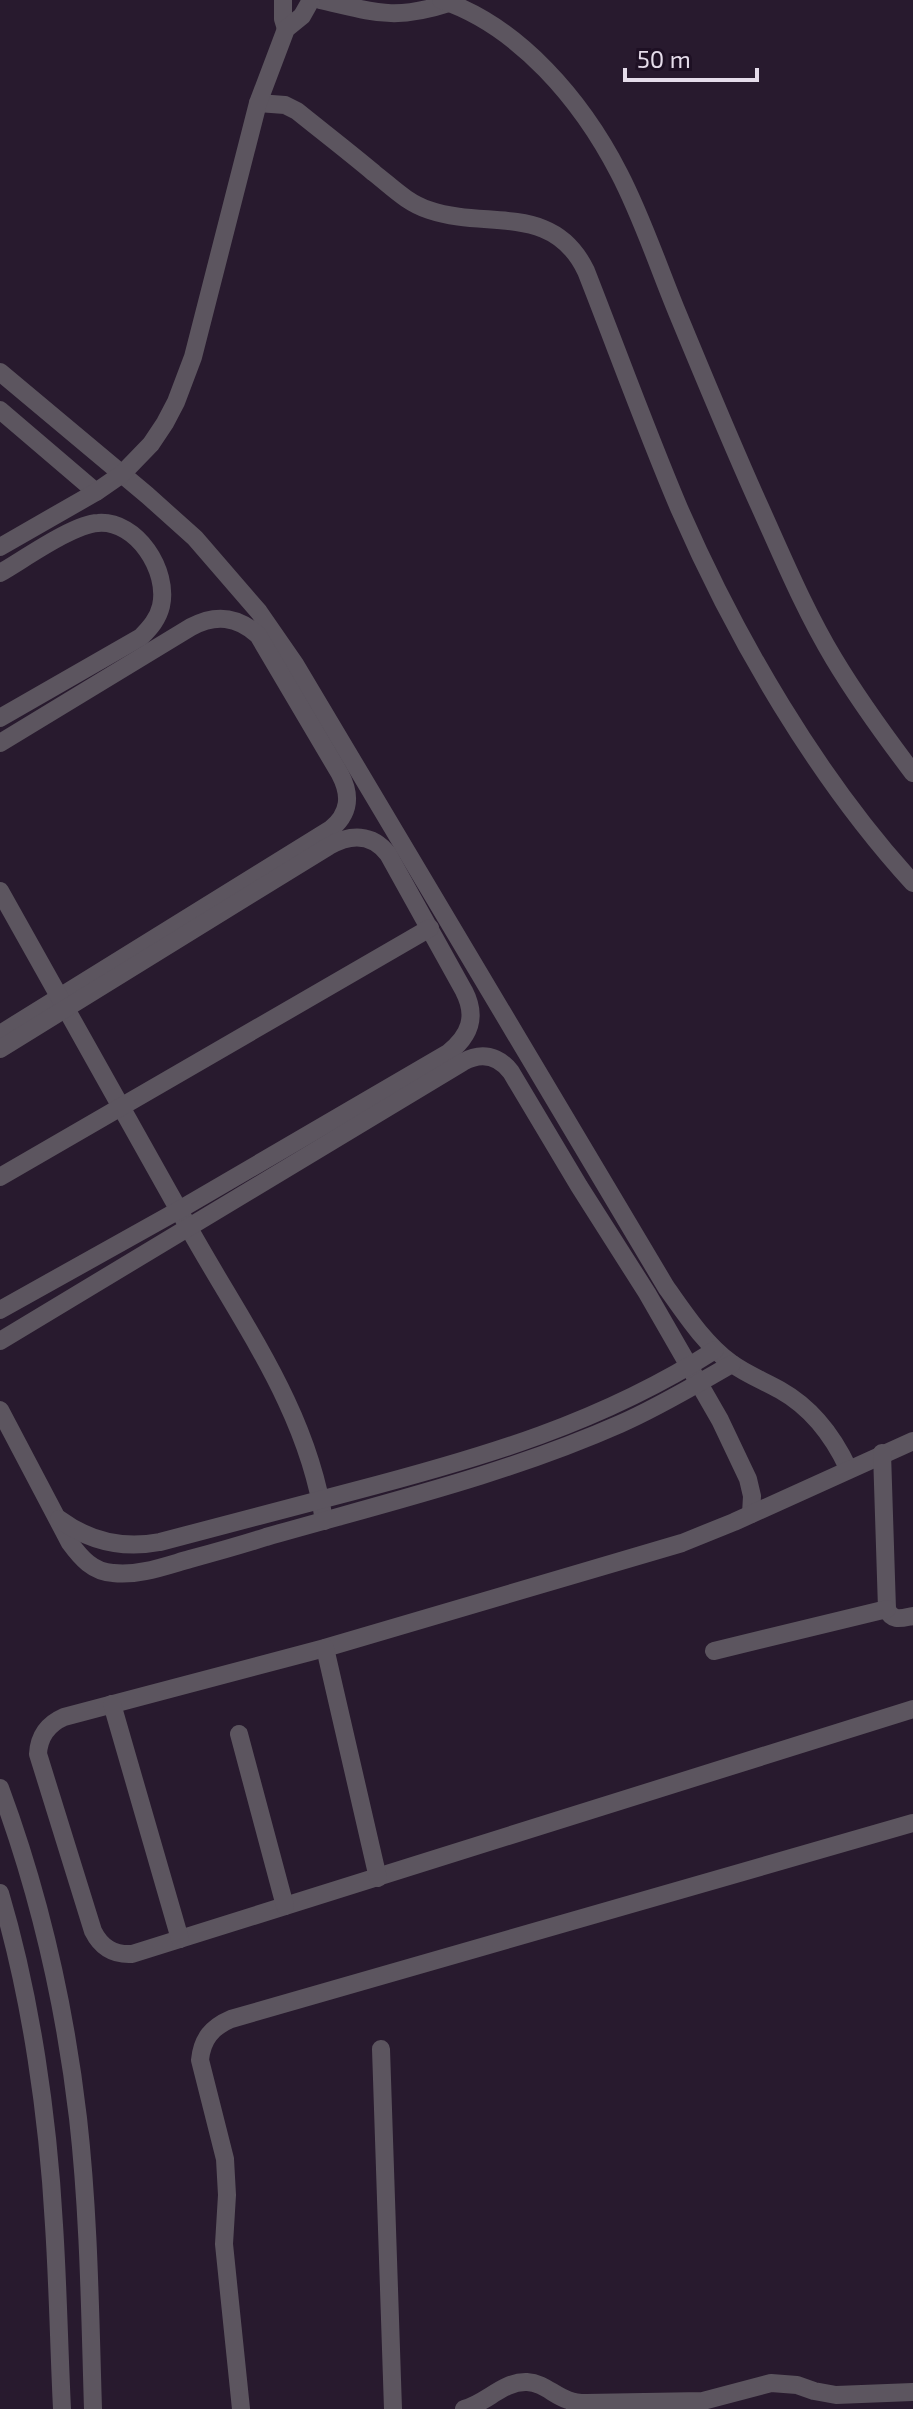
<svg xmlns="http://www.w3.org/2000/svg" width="913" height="2409" font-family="'Exo 2',sans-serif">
  <rect width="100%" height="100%" fill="#281a2e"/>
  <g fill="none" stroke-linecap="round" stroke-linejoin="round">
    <!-- minor -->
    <g stroke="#5c555f" stroke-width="18">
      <polyline points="283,0 283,19 286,29"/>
      <path d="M320,0C374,12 394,21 449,3"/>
      <path d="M441,0C519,26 582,101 619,173C642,217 658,266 677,312C704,377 731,443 760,507C783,558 805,611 834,659C858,699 885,736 913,773"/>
      <path d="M258,103L285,105L297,111C323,132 349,152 374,173C392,187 407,203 429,210C488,230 553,202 586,271C617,350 646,430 679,508C736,639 817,778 913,883"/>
      <path d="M0,372L147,495L195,538L259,612L295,664L666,1287C686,1315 704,1343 731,1363C746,1374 764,1381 780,1390C812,1408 833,1436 848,1468"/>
      <polyline points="0,410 96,492"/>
      <polyline points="0,547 96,492 122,474 151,444 165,423 176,402 193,357 258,103 286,29 302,16 311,0"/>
      <path d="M0,573C23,560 73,524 98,523C137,520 169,571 161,606C158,619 150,628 141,637L0,718"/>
      <path d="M0,743L191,627C215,614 237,616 258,635L340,774C351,795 350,813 331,829L0,1034"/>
      <path d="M0,891C64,1004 126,1117 190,1230C243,1325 308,1411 324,1521"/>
      <path d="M0,1049L329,846C350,834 372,833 388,854L464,991C477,1016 470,1036 448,1053L179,1210L0,1310"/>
      <polyline points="0,1177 430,928"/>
      <path d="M0,1341L463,1062C481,1052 498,1055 511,1072L579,1186L647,1293L720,1420L748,1479L752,1496L751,1514"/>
      <path d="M0,1410L70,1543C81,1558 93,1572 113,1573C139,1576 165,1566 190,1559C216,1552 241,1545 266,1537C385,1503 507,1474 620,1424C659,1407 695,1385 732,1364"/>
      <path d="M913,1441L734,1522L682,1543L325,1648L64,1717C48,1724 39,1736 38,1754L93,1931C101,1947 113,1955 132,1954L913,1709"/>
      <path d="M882,1453L887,1609C892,1622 902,1618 913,1616"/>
      <path d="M59,1519C90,1542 123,1549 160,1542C225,1525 290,1508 354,1491C484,1457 601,1423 715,1350"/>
      <polyline points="325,1648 378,1878"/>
      <polyline points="714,1651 887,1609"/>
      <polyline points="112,1704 180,1939"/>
      <polyline points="239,1734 285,1906"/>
      <path d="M0,1788C39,1893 65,2007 78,2118C89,2215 90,2312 93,2409"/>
      <path d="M0,1893C31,1997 48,2117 54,2225C58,2286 59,2348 62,2409"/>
      <polyline points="381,2049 393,2409"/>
      <path d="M241,2409L224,2244L227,2195L225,2159L200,2060C202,2039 212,2027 231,2019L913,1823"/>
      <path d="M464,2409C487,2403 503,2381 527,2382C544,2383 553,2395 568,2400C573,2402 580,2403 586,2403L703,2401L771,2383L797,2385L814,2391L836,2395L913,2392"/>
    </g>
  </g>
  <!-- scale -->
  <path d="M625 68v12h132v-12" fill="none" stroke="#e5dcea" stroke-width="4"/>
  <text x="637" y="68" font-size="24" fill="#e5dcea" stroke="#1e1024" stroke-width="6" paint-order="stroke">50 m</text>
</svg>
